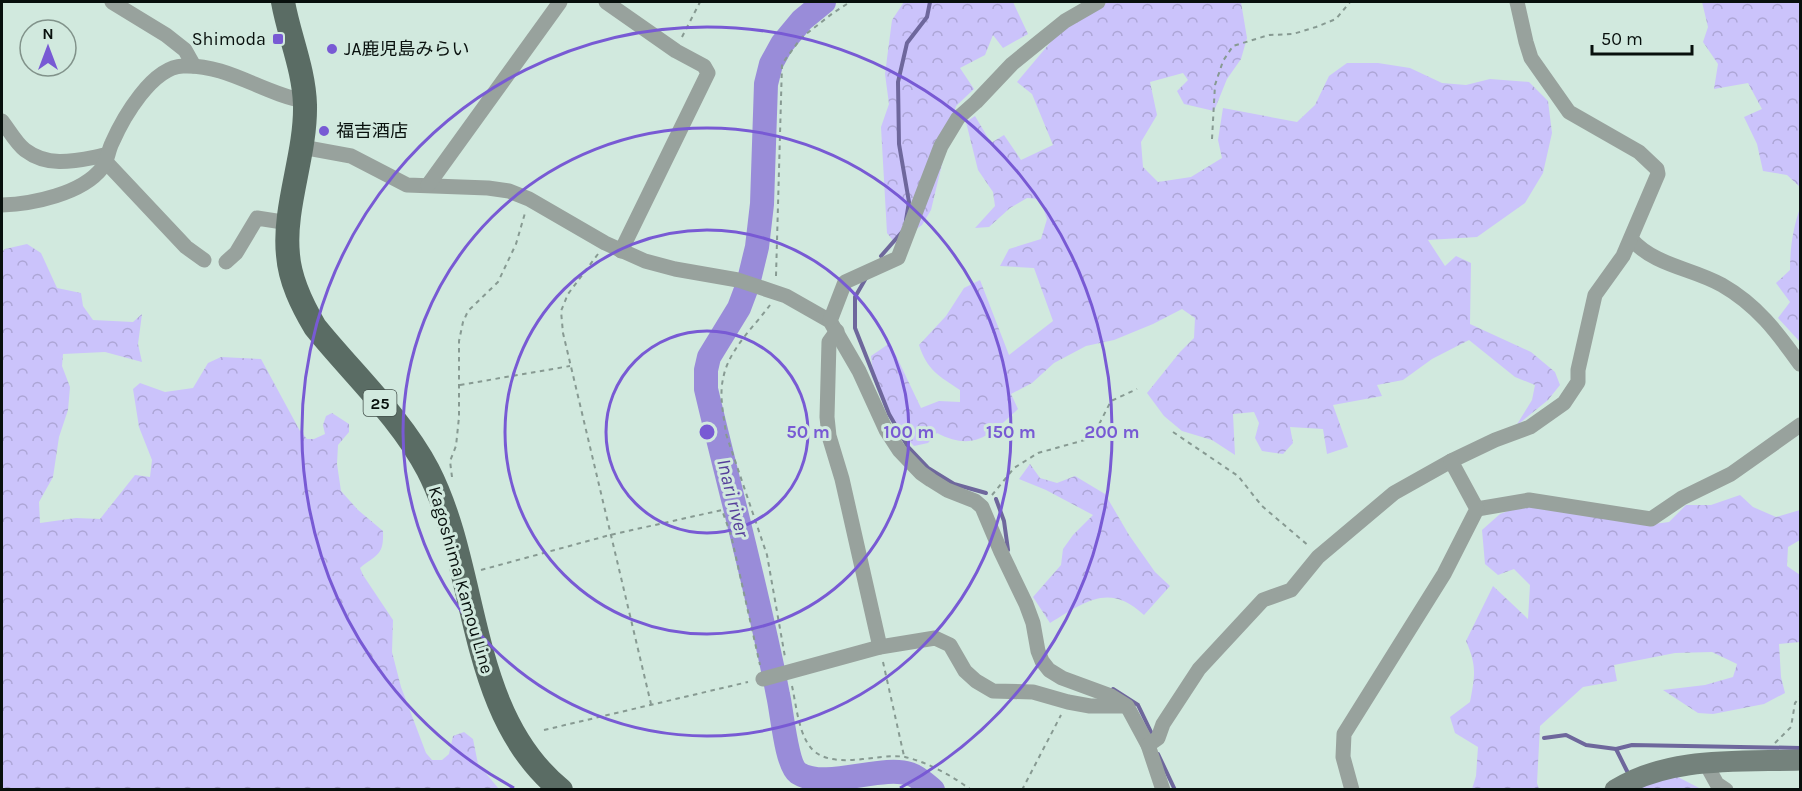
<svg xmlns="http://www.w3.org/2000/svg" width="1802" height="791" font-family="Karla,'Noto Sans JP',sans-serif">
  <defs>
    <pattern id="forest-crowns" width="20" height="18" patternUnits="userSpaceOnUse" patternTransform="scale(1.5)"><rect width="20" height="18" fill="#cbc3fb"/><path d="M2 6a3 3 0 1 1 6 0M12 15a3 3 0 1 1 6 0" fill="none" stroke="#ada6d6"/></pattern>
  </defs>
  <rect width="100%" height="100%" fill="#d1e9de"/>
  <!-- forest -->
  <g fill="url(#forest-crowns)">
    <polygon points="904,2 1013,2 1028,34 1003,48 993,35 985,55 960,68 974,89 956,106 931,210 922,225 896,244 887,233 881,127 889,104 885,74 892,20"/>
    <path d="M1108,2H1241L1247,38L1241,59L1227,79L1214,111L1184,104L1177,91L1188,80L1183,73L1150,82L1157,115L1141,142L1143,167L1158,182L1191,177L1222,158L1218,140L1223,108L1297,122L1315,105L1329,76L1347,63H1378L1410,68L1442,83L1466,85L1490,79L1529,82L1548,101L1552,133L1543,173L1525,203L1477,237L1428,240L1445,266L1456,256L1471,263L1470,324L1531,352L1555,372L1560,385L1548,400L1516,426L1532,400L1535,385L1515,377L1469,340L1432,359L1403,380L1377,385L1382,396L1333,405L1348,447L1327,454L1323,429L1290,427L1293,443L1283,454L1262,451L1255,438L1259,423L1254,412L1233,414L1235,455L1212,440L1182,431L1164,416L1147,393L1180,352L1194,338L1195,318L1182,309L1153,324L1114,340L1086,346L1054,363L1032,383L1011,394L1018,409C992,433 975,453 937,433L928,443L914,446C891,422 874,389 871,356L890,343L921,408L939,401L960,402V390C939,376 927,370 919,345L946,316L964,288L980,280L1009,355L1053,321L1034,268L1000,266L1009,249L1041,239L1047,219L1040,199L1027,198L1010,208L989,227L975,228L995,206L993,192L978,170L966,122L975,116L991,143L1004,135L1021,160L1053,145L1032,94L1017,82L1065,25Z"/>
    <polygon points="1702,2 1800,2 1800,187 1787,175 1763,171 1757,144 1744,117 1762,109 1748,83 1714,89 1718,64 1703,42 1708,27"/>
    <path d="M1800,208V342L1778,318L1790,302L1776,283L1790,270C1790,248 1793,228 1800,208Z"/>
    <path d="M27,244L41,253L57,288L81,293L83,306L93,320L133,322L142,314L138,344L142,362L105,352L63,354L62,366L70,387L68,410L59,437L53,477L39,502L40,523L76,518L100,519L135,475L150,477L152,460L139,427L133,389L140,383L165,392L193,388L208,363L221,357L261,359L300,431L307,439H314L325,434L323,425L326,416L332,413L349,424V432L338,445L337,464L341,491L358,510L383,531C384,556 377,554 360,568L363,575L393,620L392,652L401,687L426,753L432,760H442L449,754L453,736L464,732L473,739L478,764L499,789H2V252L5,249Z"/>
    <path d="M1030,464L1040,478L1057,483L1075,476L1105,494L1129,535L1155,572L1170,586L1144,615C1109,582 1085,602 1050,623L1033,597L1061,565L1063,549L1073,535L1093,515L1046,490L1019,479Z"/>
    <path d="M1740,495L1753,507L1776,517L1800,510V540L1788,547L1787,566L1800,575V642L1779,644L1781,677L1785,693L1764,704L1713,714L1698,713L1663,690L1705,685L1733,677L1737,664L1712,652L1675,653L1614,665L1617,681L1583,687L1540,726L1537,783L1539,789H1472L1476,776L1478,747L1455,733L1450,717L1470,702C1475,675 1477,666 1466,641L1493,586L1528,619L1530,585L1514,569L1498,575L1485,564L1482,530L1500,514L1524,505L1646,525L1669,522L1686,505H1711Z"/>
    <polygon points="1676,776 1701,789 1626,790"/>
  </g>
  <g fill="none" stroke-linecap="round" stroke-linejoin="round">
    <!-- stream -->
    <g stroke="#6e679c" stroke-width="4">
      <polyline points="906,220 909,202 899,144 898,82 907,43 927,17 930,2"/>
      <polyline points="881,256 902,232"/>
      <polyline points="866,278 855,297 855,328 889,414 908,447 928,468 954,484 986,493"/>
      <polyline points="996,499 1004,521 1008,550"/>
      <polyline points="1113,689 1138,705 1151,732"/>
      <polyline points="1544,738 1566,735 1586,745 1616,749 1627,771"/>
      <polyline points="1616,749 1632,745 1800,748"/>
      <polyline points="1158,754 1175,790"/>
    </g>
    <!-- river -->
    <path stroke="#998cd9" stroke-width="24" d="M824,2L802,20L782,44L771,64L766,84L762,204L757,247L748,284L739,308L709,357L706,370V389C730,491 758,592 778,695C782,711 786,764 798,773C826,791 881,764 910,774C919,777 926,784 933,790"/>
    <!-- path -->
    <g stroke="#879a92" stroke-width="2" stroke-dasharray="4.5 4.5" stroke-linecap="butt">
      <polyline points="682,37 700,2"/>
      <polyline points="1212,139 1215,85 1223,61 1233,46 1269,35 1293,34 1316,27 1336,19 1350,2"/>
      <polyline points="598,254 568,294 561,311 563,333 651,704"/>
      <polyline points="776,276 782,64 801,38 833,13 850,2"/>
      <path d="M770,305C754,327 728,350 723,379C719,396 724,417 726,434L767,555L785,657"/>
      <polyline points="460,385 570,366"/>
      <polyline points="1173,432 1238,476 1262,506 1310,547"/>
      <polyline points="452,477 450,461 456,446 459,417 459,341 463,322 468,311 498,282 516,244 525,213"/>
      <polyline points="992,495 1014,468 1038,453 1092,438 1111,401 1137,389"/>
      <polyline points="481,570 610,535 722,510 731,535 760,665"/>
      <polyline points="883,662 904,756"/>
      <path d="M792,686C796,704 798,728 808,744C827,774 878,752 905,757C927,762 953,776 971,790"/>
      <polyline points="544,730 748,682"/>
      <polyline points="1775,743 1791,727 1795,703 1800,697"/>
      <polyline points="1022,790 1061,715"/>
    </g>
    <!-- minor -->
    <g stroke="#98a29d" stroke-width="15">
      <polyline points="112,2 166,35 185,50 194,66"/>
      <polyline points="606,2 676,51 704,66 708,73 621,251"/>
      <path d="M2,121C9,130 16,143 25,150C50,169 78,160 106,155"/>
      <polyline points="302,147 351,156 407,185 488,188 509,191 529,199 605,243 645,261 675,269 738,280 786,296 830,321 859,371 886,430 899,450 921,473 931,480 947,490 975,501 982,507 1001,552 1026,604 1033,623 1038,651 1042,661 1049,670 1062,678 1111,696 1127,706 1148,745 1163,790"/>
      <polyline points="106,162 186,247 204,260"/>
      <polyline points="428,185 560,2"/>
      <path d="M2,205C32,204 82,194 102,168C107,163 108,151 112,143C123,118 152,67 183,66C228,64 263,94 305,101"/>
      <path d="M1631,239C1655,266 1692,268 1722,285C1757,305 1777,332 1800,364"/>
      <polyline points="226,262 236,253 257,218 289,223"/>
      <polyline points="830,321 845,282 898,258 941,146 958,118 976,102 1012,64 1065,21 1098,2"/>
      <polyline points="837,331 829,342 827,417 829,436 842,479 880,647"/>
      <polyline points="1477,509 1529,500 1651,519 1682,498 1731,474 1800,425"/>
      <polyline points="763,679 880,647 935,638 950,645 965,671 976,681 993,691 1033,692 1068,702 1090,706 1126,706"/>
      <polyline points="1148,745 1158,738 1163,724 1199,669 1263,600 1291,590 1318,557 1394,493 1451,461 1495,440 1530,427 1564,403 1578,382 1578,370 1595,295 1623,256 1658,174 1657,169 1639,152 1569,112 1531,58 1526,42 1517,2"/>
      <polyline points="1706,764 1717,784 1726,790"/>
      <polyline points="1352,790 1343,757 1344,734 1444,574 1477,509 1451,461"/>
    </g>
    <!-- secondary -->
    <path stroke="#74827c" stroke-width="21" d="M1615,790C1669,756 1739,762 1800,760"/>
    <!-- primary -->
    <path stroke="#5a6c64" stroke-width="24" d="M283,2C289,36 304,69 305,105C306,155 283,207 288,255C290,281 302,305 315,327C353,374 400,417 428,470C480,571 466,713 561,790"/>
  </g>
  <!-- distance rings -->
  <g fill="none" stroke="#785ad4" stroke-width="3">
    <circle cx="707" cy="432" r="101"/>
    <circle cx="707" cy="432" r="202"/>
    <circle cx="707" cy="432" r="304"/>
    <path d="M514 788A405 405 0 1 1 900 788"/>
  </g>
  <!-- markers -->
  <g fill="#785ad4" stroke="#d1e9de" stroke-width="2">
    <rect x="272" y="33" width="12" height="12" rx="3"/>
    <circle cx="332" cy="49" r="6"/>
    <circle cx="324" cy="131" r="6"/>
  </g>
  <g text-anchor="middle" dominant-baseline="central" stroke-width="6" stroke-linejoin="round" paint-order="stroke">
    <!-- shield labels -->
    <rect fill="#d1e9de" stroke="#44514c" stroke-width="1.5" x="363.5" y="390" width="33" height="26" rx="4.5"/>
    <g font-size="16" font-weight="bold" fill="#08100d">
      <text x="380" y="403">25</text>
    </g>
    <!-- poi labels -->
    <g font-size="18" fill="#08100d" stroke="#d1e9de" text-anchor="start">
      <text x="266" y="39" text-anchor="end">Shimoda</text>
      <text x="344" y="49">JA鹿児島みらい</text>
      <text x="336" y="131">福吉酒店</text>
    </g>
    <!-- street labels -->
    <g font-size="18" fill="#08100d" stroke="#d1e9de">
      <text transform="translate(461 580) rotate(74)">Kagoshima Kamou Line</text>
    </g>
    <!-- water labels -->
    <g font-size="20" font-style="italic" fill="#553e9a" stroke="#d1e9de">
      <text transform="translate(733 498) rotate(76)">Inari river</text>
    </g>
  </g>
  <circle cx="707" cy="432" r="9" fill="#785ad4" stroke="#d1e9de" stroke-width="3"/>
  <g font-size="18" text-anchor="middle" font-weight="bold" fill="#785ad4" stroke="#d1e9de" stroke-width="6" stroke-linejoin="round" paint-order="stroke">
    <text x="808" y="438">50 m</text>
    <text x="909" y="438">100 m</text>
    <text x="1011" y="438">150 m</text>
    <text x="1112" y="438">200 m</text>
  </g>
  <!-- border -->
  <rect width="1802" height="791" fill="none" stroke="#08100d" stroke-width="6"/>
  <!-- north arrow -->
  <g transform="translate(48 48)"><circle r="28" fill="#d1e9de" stroke="#81928a" stroke-width="1.5"/>
  <path d="M0-4.5L10 22L0 15L-10 22Z" fill="#785ad4"/>
  <text y="-9" font-size="16" font-weight="bold" text-anchor="middle" fill="#08100d">N</text>
  </g>
  <!-- scale -->
  <path d="M1592 45v9h100v-9" fill="none" stroke="#08100d" stroke-width="3"/>
  <text x="1601" y="45" font-size="18" fill="#08100d" stroke="#d1e9de" stroke-width="4.5" paint-order="stroke">50 m</text>
</svg>
